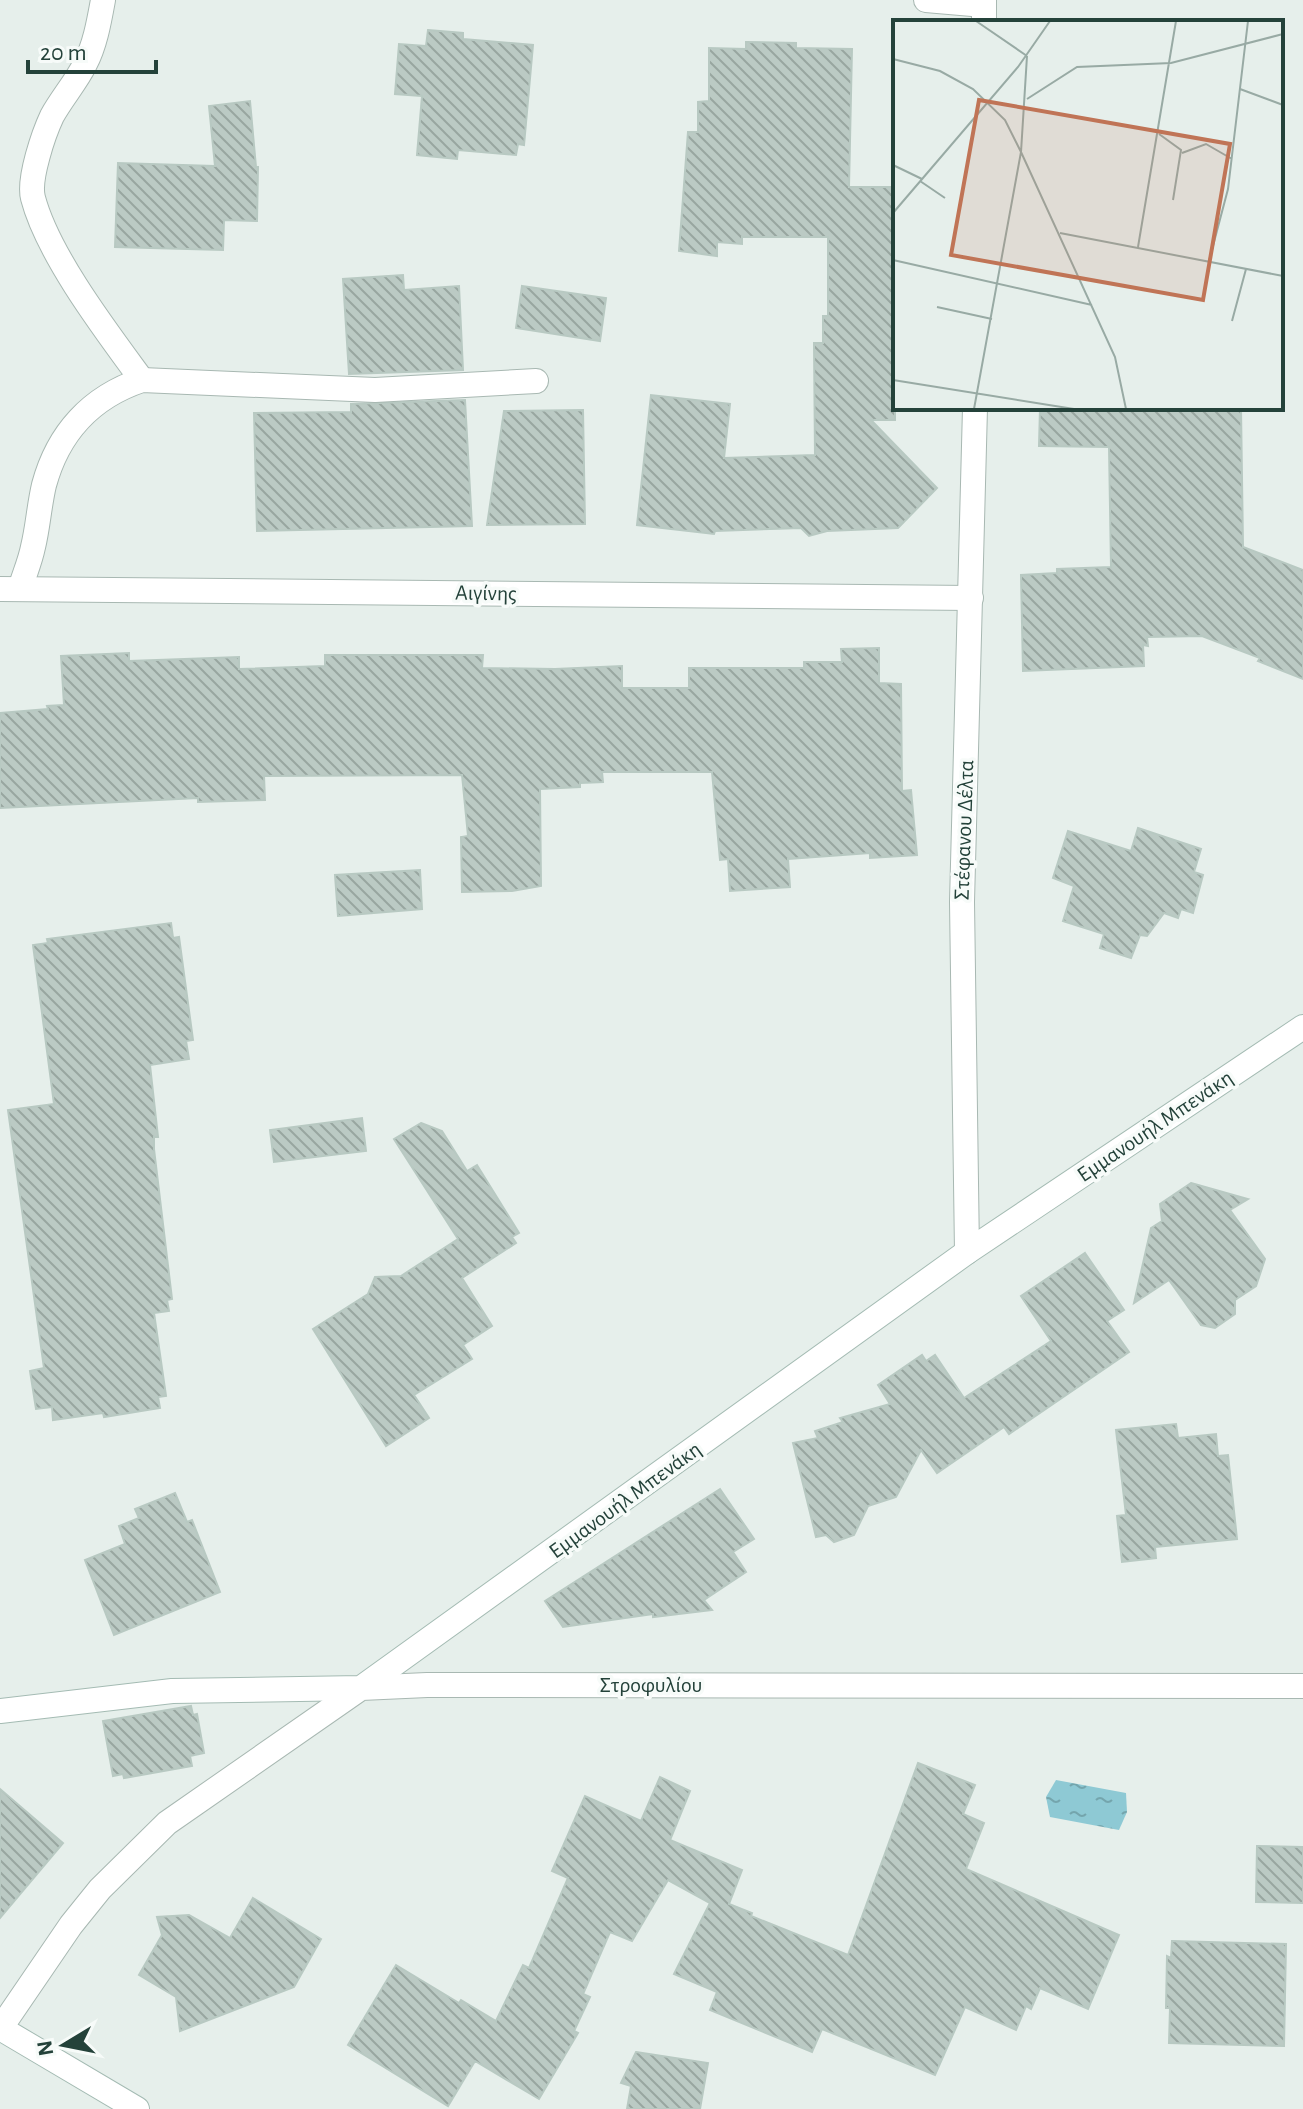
<svg xmlns="http://www.w3.org/2000/svg" width="1303" height="2109" font-family="'Alegreya Sans',sans-serif">
  <defs>
    <pattern id="water-ripples" width="26" height="14" patternUnits="userSpaceOnUse" patternTransform="scale(2)"><rect width="26" height="14" fill="#8ec9d4"/><path d="M2 4q2-2 4 0t4 0M15 11q2-2 4 0t4 0" fill="none" stroke="#74a5ad"/></pattern>
    <pattern id="building-back-hatch" width="6" height="6" patternUnits="userSpaceOnUse" patternTransform="scale(2)"><rect width="6" height="6" fill="#bbcac4"/><path d="M-1 5l2 2M0 0l6 6M5-1l2 2" fill="none" stroke="#98a6a0"/></pattern>
  </defs>
  <rect width="100%" height="100%" fill="#e6efeb"/>
  <!-- water -->
  <polygon fill="url(#water-ripples)" points="1056,1780 1126,1793 1127,1812 1119,1830 1050,1817 1046,1797"/>
  <!-- building -->
  <g fill="url(#building-back-hatch)" stroke="#b8c9c2" stroke-width="2">
    <polygon points="428,30 463,33 463,39 533,45 524,145 518,144 516,155 458,150 457,159 417,155 422,96 395,94 399,44 426,46"/>
    <polygon points="746,42 796,43 796,48 852,49 849,187 895,187 895,420 871,420 937,488 898,528 827,531 809,536 801,528 715,531 714,534 637,525 651,395 730,404 724,458 815,455 814,343 823,343 823,316 828,316 828,237 742,237 742,244 717,242 717,256 679,251 688,132 698,132 698,102 709,101 709,48 746,49"/>
    <polygon points="250,101 256,167 258,167 257,221 224,220 223,250 115,247 118,163 215,166 209,106"/>
    <polygon points="403,275 404,290 459,286 463,370 349,374 343,279"/>
    <polygon points="522,286 606,298 600,341 516,328"/>
    <polygon points="465,400 472,526 257,531 254,413 351,412 351,404"/>
    <polygon points="1040,408 1241,408 1243,547 1303,570 1303,679 1258,661 1260,658 1202,636 1147,637 1148,646 1143,645 1144,666 1023,671 1021,575 1057,573 1057,569 1111,567 1109,447 1039,446"/>
    <polygon points="583,410 585,524 487,525 504,411"/>
    <polygon points="879,648 879,683 901,684 902,791 911,790 917,855 870,858 870,853 788,859 790,887 730,891 728,859 720,860 712,772 602,772 603,782 580,783 580,787 540,789 541,886 512,891 462,892 461,837 468,836 462,775 264,776 265,800 198,802 198,798 0,808 0,713 48,709 47,706 64,705 61,656 129,653 129,661 239,657 239,669 325,666 325,655 483,655 482,668 555,669 622,666 622,688 689,688 689,668 804,668 804,662 842,662 841,649"/>
    <polygon points="1138,828 1201,849 1194,872 1203,875 1193,913 1181,909 1178,918 1164,913 1147,936 1140,935 1131,958 1100,948 1104,934 1063,921 1074,886 1053,878 1068,831 1131,851"/>
    <polygon points="420,870 422,909 338,916 335,875"/>
    <polygon points="171,923 173,938 179,937 193,1040 186,1041 189,1059 150,1065 158,1137 154,1137 154,1149 172,1299 167,1300 169,1311 154,1313 166,1396 158,1397 160,1408 104,1417 103,1413 53,1420 52,1407 36,1409 30,1371 44,1368 8,1110 54,1104 33,945 48,943 47,939"/>
    <polygon points="362,1118 366,1151 274,1162 270,1130"/>
    <polygon points="421,1123 442,1131 467,1171 477,1165 519,1233 512,1237 516,1243 462,1278 492,1326 463,1345 472,1359 414,1395 429,1418 386,1446 313,1329 368,1294 375,1277 401,1276 458,1239 394,1139"/>
    <polygon points="1191,1183 1248,1199 1230,1210 1265,1259 1256,1286 1235,1300 1235,1314 1215,1328 1201,1325 1169,1280 1134,1303 1151,1228 1162,1221 1160,1204"/>
    <polygon points="1085,1253 1124,1310 1107,1321 1129,1352 1009,1434 1004,1427 937,1473 921,1450 896,1497 868,1506 854,1535 834,1542 826,1535 816,1537 793,1443 818,1438 815,1431 843,1422 840,1418 890,1404 878,1385 922,1355 926,1361 935,1355 964,1398 1051,1341 1021,1296"/>
    <polygon points="1176,1424 1178,1438 1216,1434 1218,1456 1228,1455 1237,1539 1155,1547 1156,1558 1122,1562 1117,1516 1126,1515 1116,1430"/>
    <polygon points="720,1489 754,1539 733,1552 746,1572 704,1600 712,1610 653,1617 653,1614 563,1627 545,1601"/>
    <polygon points="175,1493 187,1522 192,1520 220,1592 114,1635 85,1560 125,1544 119,1526 139,1518 135,1509"/>
    <polygon points="191,1706 193,1715 197,1714 204,1753 190,1756 192,1766 124,1778 123,1774 113,1776 103,1721"/>
    <polygon points="918,1763 975,1785 963,1814 984,1823 966,1869 1119,1935 1088,2009 1040,1988 1031,2009 1026,2006 1016,2030 965,2007 935,2075 822,2029 812,2052 710,2010 717,1992 674,1974 710,1903 668,1880 632,1941 610,1932 583,1994 590,1997 574,2031 578,2033 539,2099 475,2061 448,2106 348,2045 396,1965 459,2003 461,2000 496,2021 523,1965 529,1968 568,1878 552,1871 585,1796 641,1821 660,1777 690,1791 670,1840 742,1870 729,1904 752,1913 751,1916 848,1955"/>
    <polygon points="0,1789 63,1843 0,1918"/>
    <polygon points="1257,1846 1303,1847 1303,1903 1256,1902"/>
    <polygon points="253,1898 321,1939 294,1987 180,2031 176,1997 139,1975 162,1935 157,1917 189,1915 230,1938"/>
    <polygon points="1172,1941 1286,1944 1284,2046 1169,2043 1170,2008 1166,2008 1167,1956 1171,1958"/>
    <polygon points="636,2052 708,2063 700,2109 627,2109 631,2086 621,2083"/>
  </g>
  <g fill="none" stroke-linecap="round" stroke-linejoin="round">
    <!-- service casing -->
    <g stroke="#a8b8b2" stroke-width="26">
      <g id="service">
        <path d="M103,0C99,22 95,45 85,64C76,82 62,98 52,116C44,133 28,179 33,198C48,255 106,331 142,380"/>
        <path d="M20,589C24,575 30,562 33,547C38,527 39,506 44,485C58,433 91,397 142,380L375,390L536,381"/>
      </g>
    </g>
    <!-- minor casing -->
    <g stroke="#a8b8b2" stroke-width="26">
      <g id="minor">
        <polyline points="926,0 984,5"/>
        <polyline points="0,589 971,598"/>
        <polyline points="0,2029 71,1925 100,1889 167,1823 361,1688 427,1685 1303,1686"/>
      </g>
    </g>
    <!-- tertiary casing -->
    <g stroke="#a8b8b2" stroke-width="26">
      <g id="tertiary">
        <polyline points="984,22 984,0"/>
        <polyline points="967,1252 962,902 975,408"/>
      </g>
    </g>
    <!-- secondary casing -->
    <g stroke="#a4bbb3" stroke-width="26">
      <g id="secondary">
        <polyline points="0,1711 172,1691 361,1688 967,1252 1303,1027"/>
        <polyline points="0,2028 137,2109"/>
      </g>
    </g>
    <!-- service -->
    <use href="#service" stroke="#fff" stroke-width="24"/>
    <!-- minor -->
    <use href="#minor" stroke="#fff" stroke-width="24"/>
    <!-- tertiary -->
    <use href="#tertiary" stroke="#fff" stroke-width="24"/>
    <!-- secondary -->
    <use href="#secondary" stroke="#fff" stroke-width="24"/>
  </g>
  <g text-anchor="middle" dominant-baseline="central" stroke-width="7" stroke-linejoin="round" paint-order="stroke">
    <!-- street labels -->
    <g font-size="22" fill="#24423a" stroke="#f7fbf9">
      <text transform="translate(486 593) rotate(1)">Αιγίνης</text>
      <text transform="translate(964 830) rotate(-88)">Στέφανου Δέλτα</text>
      <text transform="translate(1155 1126) rotate(-34)">Εμμανουήλ Μπενάκη</text>
      <text transform="translate(625 1500) rotate(-36)">Εμμανουήλ Μπενάκη</text>
      <text x="651" y="1685">Στροφυλίου</text>
    </g>
  </g>
  <!-- overview -->
  <g transform="translate(893 20)">
    <rect width="390" height="390" fill="#e6efeb"/>
    <path fill="none" stroke="#98aaa4" stroke-width="2" d="M83,1L134,36M134,36L128,132L222,337L233,389M0,39L47,51L80,69L112,100L128,132L81,389M347,69L390,85M134,79L184,47L278,43L390,14M266,114L288,130L280,180M289,133L313,124L339,139M0,145L29,159M27,161L52,178M0,193L125,47L157,1M167,213L390,256M245,227L283,1M0,240L199,285M316,241L335,169L355,1M44,287L99,299M339,301L353,249M0,360L181,389"/>
    <path fill="#c07456" fill-opacity="0.15" stroke="#c07456" stroke-width="4" d="M86,80L337,124L310,280L58,235Z"/>
    <rect width="390" height="390" fill="none" stroke="#24423a" stroke-width="4"/>
  </g>
  <!-- north arrow -->
  <g transform="translate(64 2045) rotate(260)" stroke="#f7fbf9" stroke-width="6" paint-order="stroke">
  <path d="M0-6L14 30L0 20L-14 30Z" fill="#24423a"/>
  <text y="-12" font-size="22" font-weight="bold" text-anchor="middle" fill="#24423a">N</text>
  </g>
  <!-- scale -->
  <path d="M28 60v12h128v-12" fill="none" stroke="#24423a" stroke-width="4"/>
  <text x="40" y="60" font-size="24" fill="#24423a" stroke="#f7fbf9" stroke-width="6" paint-order="stroke">20 m</text>
</svg>
